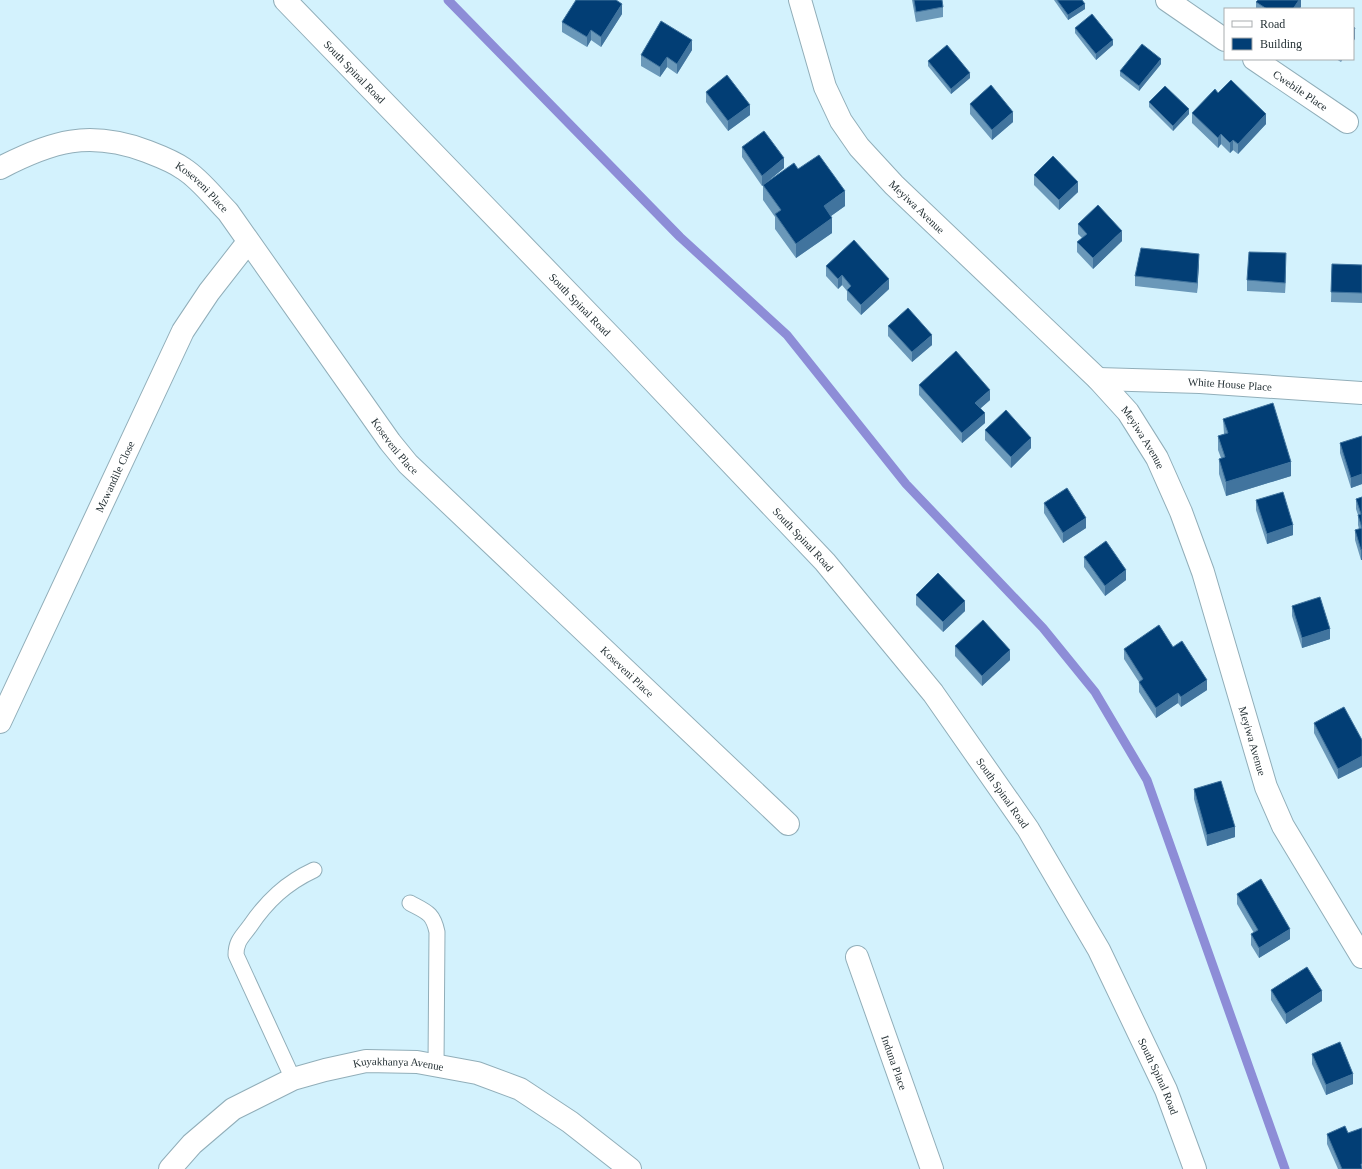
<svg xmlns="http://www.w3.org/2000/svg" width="1362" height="1169" font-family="Georgia,serif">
  <rect width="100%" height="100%" fill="#d3f2fd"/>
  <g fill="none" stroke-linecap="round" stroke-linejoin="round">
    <!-- stream -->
    <polyline stroke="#8d8dd7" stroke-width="9" points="448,0 680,237 787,335 906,484 1043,628 1095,692 1147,780 1285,1169"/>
    <!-- service casing -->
    <g stroke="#91aeb9" stroke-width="17">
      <g id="service">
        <path d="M410,903C427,912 433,913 437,932L436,1065"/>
        <path d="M293,1079L236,955C236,941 242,937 250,926C267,901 286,883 314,870"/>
      </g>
    </g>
    <!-- minor casing -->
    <g stroke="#91aeb9" stroke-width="24">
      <g id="minor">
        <path id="s1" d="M800,0L825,87L841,121L859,147L894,185L1098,379L1128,412L1157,458L1181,512L1203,572L1266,787L1283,826L1362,957"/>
        <polyline points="1167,0 1225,40"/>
        <path id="s2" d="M1254,59L1347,122"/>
        <path id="s3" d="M0,168C52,141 89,130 146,151C159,156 173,161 184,169C201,180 214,198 228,212L390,442L408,464L788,824"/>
        <path id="s4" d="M1098,379L1200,382L1362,393"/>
        <path id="s5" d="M0,722L183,331L209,292L248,242"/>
        <path id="s6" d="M857,957L932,1169"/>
        <path id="s7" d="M170,1169L192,1144L233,1109L293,1079L325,1070L366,1061L417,1062L477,1073L520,1089L570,1122L630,1169"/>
      </g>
    </g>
    <!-- tertiary casing -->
    <g stroke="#91aeb9" stroke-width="24">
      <g id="tertiary">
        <path id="s8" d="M285,0L618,344L825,562L933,693L1028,829L1099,950L1166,1090L1195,1169"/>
      </g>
    </g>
    <!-- service -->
    <use href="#service" stroke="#fff" stroke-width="15"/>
    <!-- minor -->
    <use href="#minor" stroke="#fff" stroke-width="22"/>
    <!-- tertiary -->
    <use href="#tertiary" stroke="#fff" stroke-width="22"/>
  </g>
  <!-- wall -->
  <g fill="#6a98b9">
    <polygon points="912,0 942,0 943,7 943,17 916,22"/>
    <polygon points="1054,0 1082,0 1085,9 1068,20"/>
    <polygon points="1301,0 1301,7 1299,9 1256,9 1256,2"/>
    <polygon points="622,14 601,47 591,40 587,47 562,32 562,22"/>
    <polygon points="1075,28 1113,45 1096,60 1075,33"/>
    <polygon points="692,50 677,74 667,67 660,77 641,66 641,55"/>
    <polygon points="1336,59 1343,59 1341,62"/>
    <polygon points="928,61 970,78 951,94 928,66"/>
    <polygon points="1161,64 1139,91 1120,76 1120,71"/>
    <polygon points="706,92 750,115 728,131 706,102"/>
    <polygon points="1218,93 1266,124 1238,154 1233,150 1230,153 1221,144 1218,148 1192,123 1192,113"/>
    <polygon points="1149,102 1189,114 1173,131 1149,107"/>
    <polygon points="970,104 1013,122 992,140 970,114"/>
    <polygon points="742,147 784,168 762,186 742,157"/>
    <polygon points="798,169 845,206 831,216 832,233 796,258 775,229 775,217 763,200 763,185"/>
    <polygon points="1034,175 1078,192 1059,210 1034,185"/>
    <polygon points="1078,224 1122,241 1093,269 1077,252 1077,242 1082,238 1078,234"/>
    <polygon points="1199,264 1197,293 1135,286 1135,276"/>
    <polygon points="1286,264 1285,293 1247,291 1247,280"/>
    <polygon points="1332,264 1362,265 1362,303 1331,302"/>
    <polygon points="826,266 889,289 861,315 847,300 847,291 842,285 838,289 826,276"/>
    <polygon points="888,326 932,345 912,362 888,336"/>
    <polygon points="919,385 990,400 981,408 985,423 962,443 919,395"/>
    <polygon points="1223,419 1291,476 1226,496 1219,474 1219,459 1221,458 1218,450 1218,436 1224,434"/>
    <polygon points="985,430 1031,448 1011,468 985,440"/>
    <polygon points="1362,436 1362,484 1351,488 1340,453 1340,443"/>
    <polygon points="1362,497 1361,560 1355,540 1355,530 1359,529 1358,525 1358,515 1356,509 1356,499"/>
    <polygon points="1256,500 1293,535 1267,544 1256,510"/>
    <polygon points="1044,503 1086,528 1063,543 1044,513"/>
    <polygon points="1084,557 1126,580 1105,596 1084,567"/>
    <polygon points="916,595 965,611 943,632 916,605"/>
    <polygon points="1292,606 1330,639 1302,648 1292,616"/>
    <polygon points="955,646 1010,660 982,686 955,656"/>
    <polygon points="1173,647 1207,690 1181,707 1178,703 1156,718 1139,692 1139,682 1124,659 1124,649"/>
    <polygon points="1314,723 1362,740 1362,767 1338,779 1314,733"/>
    <polygon points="1194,789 1235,837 1207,846 1194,799"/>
    <polygon points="1237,894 1290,939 1259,958 1251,945 1251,934 1254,933 1237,904"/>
    <polygon points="1271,990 1322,1001 1286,1024 1271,1000"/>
    <polygon points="1312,1054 1353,1084 1326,1095 1312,1064"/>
    <polygon points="1348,1133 1362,1169 1338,1169 1327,1144 1327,1134"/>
  </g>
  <!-- shaded-wall -->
  <g fill="#41749e">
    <polygon points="1299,0 1301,0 1301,7 1299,9 1293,9"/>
    <polygon points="622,4 622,14 601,47 601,37"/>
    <polygon points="1085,4 1085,9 1068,20 1068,15"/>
    <polygon points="1355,28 1355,39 1353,42 1353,32"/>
    <polygon points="591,30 591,40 587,47 587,37"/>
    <polygon points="692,40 692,50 677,74 677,64"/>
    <polygon points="1113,40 1113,45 1096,60 1096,54"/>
    <polygon points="667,57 667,67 660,77 660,67"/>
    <polygon points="1161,59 1161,64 1139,91 1139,86"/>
    <polygon points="970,73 970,78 951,94 951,89"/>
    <polygon points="750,105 750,115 728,131 728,121"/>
    <polygon points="1189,109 1189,114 1173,131 1173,126"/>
    <polygon points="1013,112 1013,122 992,140 992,130"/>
    <polygon points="1266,114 1266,124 1238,154 1238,144"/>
    <polygon points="1221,134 1221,144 1218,148 1218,138"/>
    <polygon points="1233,140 1233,150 1230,153 1230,143"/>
    <polygon points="784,158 784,168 762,186 762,176"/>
    <polygon points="1078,182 1078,192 1059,210 1059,200"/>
    <polygon points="845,191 845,206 824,221 824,206"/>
    <polygon points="832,218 832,233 796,258 796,244"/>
    <polygon points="1122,231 1122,241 1093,269 1093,258"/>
    <polygon points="1286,253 1286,264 1285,293 1285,283"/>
    <polygon points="1199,254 1199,264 1197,293 1197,283"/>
    <polygon points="842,275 842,285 838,289 838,279"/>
    <polygon points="889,279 889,289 861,315 861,305"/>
    <polygon points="932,335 932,345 912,362 912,352"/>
    <polygon points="990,390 990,400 975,413 975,403"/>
    <polygon points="985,413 985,423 962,443 962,433"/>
    <polygon points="1031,438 1031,448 1011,468 1011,457"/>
    <polygon points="1291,462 1291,476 1226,496 1226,482"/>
    <polygon points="1362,474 1362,484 1351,488 1351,478"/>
    <polygon points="1086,518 1086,528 1063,543 1063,533"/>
    <polygon points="1293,525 1293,535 1267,544 1267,534"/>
    <polygon points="1362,549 1362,560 1361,560 1361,550"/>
    <polygon points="1126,570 1126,580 1105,596 1105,586"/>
    <polygon points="965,601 965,611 943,632 943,622"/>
    <polygon points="1330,629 1330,639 1302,648 1302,638"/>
    <polygon points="1010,650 1010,660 982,686 982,676"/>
    <polygon points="1207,680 1207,690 1181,707 1181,697"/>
    <polygon points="1178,693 1178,703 1156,718 1156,708"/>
    <polygon points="1362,756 1362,767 1338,779 1338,769"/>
    <polygon points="1235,827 1235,837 1207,846 1207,835"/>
    <polygon points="1290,929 1290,939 1259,958 1259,948"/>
    <polygon points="1322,991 1322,1001 1286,1024 1286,1014"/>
    <polygon points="1353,1074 1353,1084 1326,1095 1326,1085"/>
  </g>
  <!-- building -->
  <g fill="#023e75" stroke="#41749e">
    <polygon points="576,0 616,0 622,4 601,37 591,30 587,37 562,22"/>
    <polygon points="914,0 942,0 943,7 916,12"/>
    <polygon points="1057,0 1082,0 1085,4 1068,15"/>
    <polygon points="1258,0 1299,0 1293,9 1267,9 1256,2"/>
    <polygon points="1092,14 1113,40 1096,54 1075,28"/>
    <polygon points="661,21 692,40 677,64 667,57 660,67 641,55"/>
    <polygon points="1353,27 1355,28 1353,32"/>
    <polygon points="1142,44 1161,59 1139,86 1120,71"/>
    <polygon points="947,45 970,73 951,89 928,61"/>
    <polygon points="727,75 750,105 728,121 706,92"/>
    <polygon points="1231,80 1266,114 1238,144 1233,140 1230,143 1221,134 1218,138 1192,113 1215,89 1218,93"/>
    <polygon points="991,85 1013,112 992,130 970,104"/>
    <polygon points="1165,86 1189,109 1173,126 1149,102"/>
    <polygon points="764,131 784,158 762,176 742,147"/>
    <polygon points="819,155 845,191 824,206 832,218 796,244 775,214 781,210 763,185 794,163 798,169"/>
    <polygon points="1053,156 1078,182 1059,200 1034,175"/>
    <polygon points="1098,205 1122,231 1093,258 1077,242 1087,234 1078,224"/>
    <polygon points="854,240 889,279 861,305 847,290 851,286 842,275 838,279 826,266"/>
    <polygon points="1141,248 1199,254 1197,283 1135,276"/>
    <polygon points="1249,252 1286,253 1285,283 1247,280"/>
    <polygon points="1332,264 1362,265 1362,293 1331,292"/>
    <polygon points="908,308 932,335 912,352 888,326"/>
    <polygon points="956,351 990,390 975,403 985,413 962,433 919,385"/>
    <polygon points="1273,403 1291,462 1226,482 1219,459 1225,457 1218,436 1228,433 1223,419"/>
    <polygon points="1006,410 1031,438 1011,457 985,430"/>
    <polygon points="1362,436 1362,474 1351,478 1340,443"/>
    <polygon points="1067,488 1086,518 1063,533 1044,503"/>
    <polygon points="1283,492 1293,525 1267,534 1256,500"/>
    <polygon points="1362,497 1362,549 1361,550 1355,530 1362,528 1358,515 1361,514 1356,499"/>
    <polygon points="1106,541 1126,570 1105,586 1084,557"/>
    <polygon points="938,573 965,601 943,622 916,595"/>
    <polygon points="1320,597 1330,629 1302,638 1292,606"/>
    <polygon points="983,620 1010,650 982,676 955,646"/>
    <polygon points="1159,625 1173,647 1182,641 1207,680 1181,697 1178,693 1156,708 1139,682 1143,679 1124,649"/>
    <polygon points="1344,707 1362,740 1362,756 1338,769 1314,723"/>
    <polygon points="1221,781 1235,827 1207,835 1194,789"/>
    <polygon points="1261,879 1290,929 1259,948 1251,934 1258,930 1237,894"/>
    <polygon points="1307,967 1322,991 1286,1014 1271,990"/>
    <polygon points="1340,1042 1353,1074 1326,1085 1312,1054"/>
    <polygon points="1345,1126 1348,1133 1362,1128 1362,1164 1361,1164 1362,1169 1342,1169 1327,1134"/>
  </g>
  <g text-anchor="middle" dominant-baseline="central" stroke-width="4" stroke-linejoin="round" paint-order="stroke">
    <!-- street labels -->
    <g font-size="11" fill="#273337" stroke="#fff">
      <text stroke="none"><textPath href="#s8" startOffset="100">South Spinal Road</textPath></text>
      <text stroke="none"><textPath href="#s2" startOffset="56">Cwebile Place</textPath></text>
      <text stroke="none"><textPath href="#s3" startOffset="220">Koseveni Place</textPath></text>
      <text stroke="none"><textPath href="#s1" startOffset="243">Meyiwa Avenue</textPath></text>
      <text stroke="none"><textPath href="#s8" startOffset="424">South Spinal Road</textPath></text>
      <text stroke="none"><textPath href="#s4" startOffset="132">White House Place</textPath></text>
      <text stroke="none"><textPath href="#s1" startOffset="567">Meyiwa Avenue</textPath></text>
      <text stroke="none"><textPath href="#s3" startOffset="544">Koseveni Place</textPath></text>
      <text stroke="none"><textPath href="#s5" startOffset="271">Mzwandile Close</textPath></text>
      <text stroke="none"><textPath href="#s8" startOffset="748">South Spinal Road</textPath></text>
      <text stroke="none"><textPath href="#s3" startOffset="868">Koseveni Place</textPath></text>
      <text stroke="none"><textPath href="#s1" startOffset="891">Meyiwa Avenue</textPath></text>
      <text stroke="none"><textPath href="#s8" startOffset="1071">South Spinal Road</textPath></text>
      <text stroke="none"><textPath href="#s6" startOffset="112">Induna Place</textPath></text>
      <text stroke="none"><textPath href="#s7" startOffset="262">Kuyakhanya Avenue</textPath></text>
      <text stroke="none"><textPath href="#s8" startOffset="1395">South Spinal Road</textPath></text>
    </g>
  </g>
  <!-- legend -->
  <rect x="1224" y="8" width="130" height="52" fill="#ffffff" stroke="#a9adaf"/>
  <rect x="1232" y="21" width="20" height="6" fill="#ffffff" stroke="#a9adaf"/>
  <text x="1260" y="28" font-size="12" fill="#273337">Road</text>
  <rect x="1232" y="38" width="20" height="12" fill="#023e75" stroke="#a9adaf"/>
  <text x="1260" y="48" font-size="12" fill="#273337">Building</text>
</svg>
